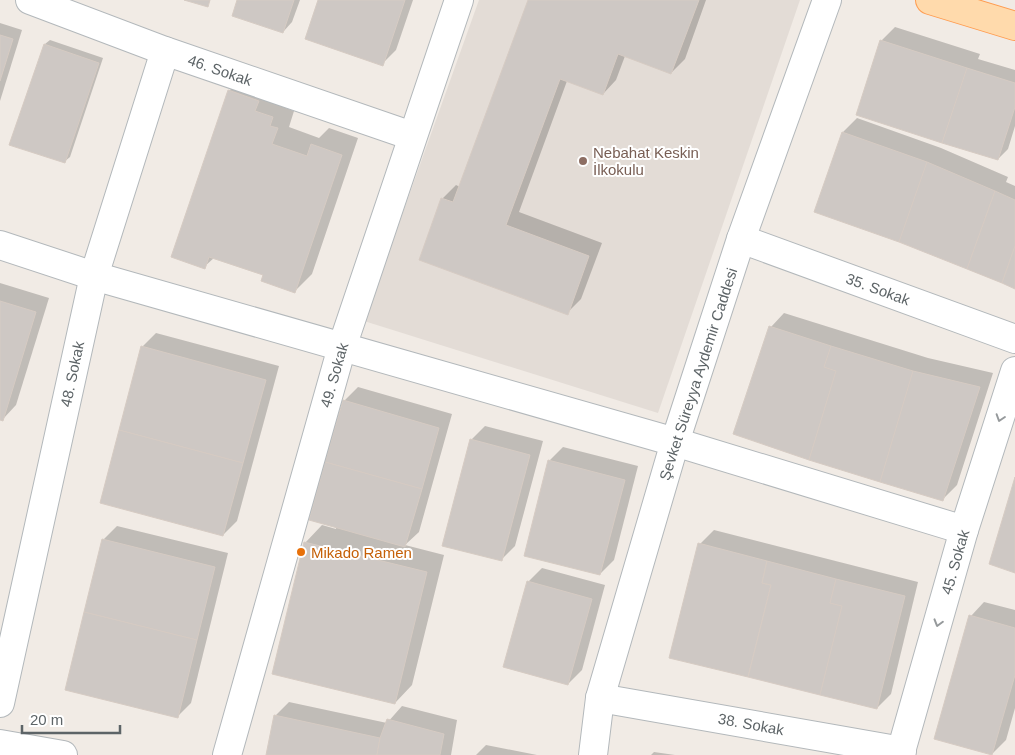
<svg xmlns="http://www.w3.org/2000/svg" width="1015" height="755" font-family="Helvetica,sans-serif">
  <rect width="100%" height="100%" fill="#f1ebe5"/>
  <!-- education -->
  <polygon fill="#e3dcd6" points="479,0 800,0 658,413 364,321"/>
  <!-- shadow -->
  <g fill="#0003">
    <polygon points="238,0 300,0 292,22 283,32"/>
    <polygon points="319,0 413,0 396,50 382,64"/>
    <polygon points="530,0 706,0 685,59 671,73 625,56 616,80 603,94 567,81 519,212 602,243 581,299 567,313 442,199 456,185 460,187"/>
    <polygon points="0,23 22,30 0,101"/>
    <polygon points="895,27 980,54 978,59 1015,70 1015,126 1008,149 998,159 881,41"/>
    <polygon points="50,40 103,58 70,157 65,161 10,144 45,44"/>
    <polygon points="247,74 289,100 286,108 294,111 289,127 319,138 329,128 358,138 312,274 295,291 265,275 215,257 204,267 229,91"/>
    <polygon points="857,118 941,148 1008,177 1006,182 1015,186 1015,288 900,241 816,211 843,132"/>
    <polygon points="0,283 49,298 16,405 3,419 0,419"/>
    <polygon points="784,313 928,358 993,373 957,485 943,499 771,327"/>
    <polygon points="156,333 279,366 237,521 223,535 142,347"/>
    <polygon points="358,387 452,414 419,532 405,545 444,555 412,685 395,703 305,543 322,525 336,529 344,401"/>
    <polygon points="485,426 543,441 515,546 501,560 471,440"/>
    <polygon points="563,447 638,466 614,560 600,574 549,461"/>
    <polygon points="117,526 228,553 191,703 177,717 103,540"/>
    <polygon points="714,530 918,582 891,694 877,708 700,544"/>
    <polygon points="542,568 605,585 582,670 568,684 528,582"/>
    <polygon points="984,602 1015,610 1015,708 1006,740 992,754 971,616"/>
    <polygon points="289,702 387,723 402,706 457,720 451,755 267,755 275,716"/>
    <polygon points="486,745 537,755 476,755"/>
    <polygon points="654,752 675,755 651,755"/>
  </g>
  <!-- building -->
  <g fill="#cec8c4" stroke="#d6cbc3">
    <polygon points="184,0 210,0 208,7"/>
    <polygon points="237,0 294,0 283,33 232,16"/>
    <polygon points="318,0 405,0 383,66 305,39"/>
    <polygon points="528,0 699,0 671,74 618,54 603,95 560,79 506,225 589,256 568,315 419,260 441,198 453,202"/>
    <polygon points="0,35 13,39 0,81"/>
    <polygon points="880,40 967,68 942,143 856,115"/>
    <polygon points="44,44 99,63 65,163 9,145"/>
    <polygon points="967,68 1015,83 1015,107 998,160 942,143"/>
    <polygon points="228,90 259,101 255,111 273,117 270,126 278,128 272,144 307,156 311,144 342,155 295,293 261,281 263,275 209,257 205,269 171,257"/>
    <polygon points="842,132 927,162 899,242 814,212"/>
    <polygon points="927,162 995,191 967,269 899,242"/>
    <polygon points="995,191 1015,200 1015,246 1002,283 967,269"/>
    <polygon points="1015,246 1015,289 1002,283"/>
    <polygon points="0,301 36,312 3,421 0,420"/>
    <polygon points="769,326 831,346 824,367 836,371 809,460 733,434"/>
    <polygon points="141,346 266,380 243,463 119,430"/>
    <polygon points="831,346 913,371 880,482 809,460 836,371 824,367"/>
    <polygon points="913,371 980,387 943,501 880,482"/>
    <polygon points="343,400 439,428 422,489 325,462"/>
    <polygon points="119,430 243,463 223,536 100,503"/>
    <polygon points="470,439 530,455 502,561 442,546"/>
    <polygon points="548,460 625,480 600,575 524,556"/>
    <polygon points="325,462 422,489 405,547 309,520"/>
    <polygon points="1015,477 1015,573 989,564"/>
    <polygon points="102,539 215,567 197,640 84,612"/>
    <polygon points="304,542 427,572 395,704 272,674"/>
    <polygon points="698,543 767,561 762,583 771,585 748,677 669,658"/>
    <polygon points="767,561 836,579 830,603 842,606 820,695 748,677 771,585 762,583"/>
    <polygon points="836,579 905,596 877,709 820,695 842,606 830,603"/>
    <polygon points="527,581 592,599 568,685 503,667"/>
    <polygon points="84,612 197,640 178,718 65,690"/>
    <polygon points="969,615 1015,628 1015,675 992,755 934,739"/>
    <polygon points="274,715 380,738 377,755 266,755"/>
    <polygon points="387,719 444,734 440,755 377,755 380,738"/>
  </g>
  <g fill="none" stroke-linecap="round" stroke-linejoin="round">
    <!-- minor casing -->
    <g stroke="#b3b8bb" stroke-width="30">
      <g id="minor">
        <polyline points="30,0 165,51 412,136"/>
        <polyline points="741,239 1015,339"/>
        <polyline points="0,245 94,276 675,442 964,530"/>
        <polyline points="600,698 902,751"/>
        <polyline points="0,703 94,276 165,51"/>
        <polyline points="0,744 63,755"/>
        <polyline points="227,755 342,347 459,0"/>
        <polyline points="593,755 600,698 675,442 741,239 827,0"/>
        <polyline points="900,755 964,530 1015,371"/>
      </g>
    </g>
    <!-- major casing -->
    <g stroke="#ff9c50" stroke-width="30">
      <polyline id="major" points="930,0 1015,26"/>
    </g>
    <!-- minor -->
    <use href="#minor" stroke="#fff" stroke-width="28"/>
    <!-- major -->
    <use href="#major" stroke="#ffdaac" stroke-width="28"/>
  </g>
  <!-- one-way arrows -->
  <defs><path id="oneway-chevron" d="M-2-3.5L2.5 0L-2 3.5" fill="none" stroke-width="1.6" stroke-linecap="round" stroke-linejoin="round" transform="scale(1.25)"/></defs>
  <g stroke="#969a9c">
    <use href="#oneway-chevron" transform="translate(1000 418) rotate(108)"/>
    <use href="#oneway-chevron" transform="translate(938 623) rotate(106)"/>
  </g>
  <!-- markers -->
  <circle fill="#8d6e63" stroke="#fff" stroke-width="2" cx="583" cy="161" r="5"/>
  <circle fill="#e8710a" stroke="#fff" stroke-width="2" cx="301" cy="552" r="5"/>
  <g text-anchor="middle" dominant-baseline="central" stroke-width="4" stroke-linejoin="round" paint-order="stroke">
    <!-- street labels -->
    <g font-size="15" fill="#5d6467" stroke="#fff">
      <text transform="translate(220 70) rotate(19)">46. Sokak</text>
      <text transform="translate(878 289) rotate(20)">35. Sokak</text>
      <text transform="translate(72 374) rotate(-78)">48. Sokak</text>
      <text transform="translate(698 374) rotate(-72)">Şevket Süreyya Aydemir Caddesi</text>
      <text transform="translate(334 375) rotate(-74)">49. Sokak</text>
      <text transform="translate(955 562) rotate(-74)">45. Sokak</text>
      <text transform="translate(751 724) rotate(10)">38. Sokak</text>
    </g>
    <!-- education labels -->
    <g font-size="15" fill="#785e54" stroke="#fff" text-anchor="start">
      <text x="593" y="152">Nebahat Keskin<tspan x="593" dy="17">İlkokulu</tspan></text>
    </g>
    <!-- food labels -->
    <g font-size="15" fill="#c56008" stroke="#fff" text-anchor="start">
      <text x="311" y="552">Mikado Ramen</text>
    </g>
  </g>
  <!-- scale -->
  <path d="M22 725v8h98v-8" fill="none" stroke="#5d6467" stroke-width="2.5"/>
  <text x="30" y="725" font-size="15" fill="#5d6467" stroke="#ffffff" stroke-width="4" paint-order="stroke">20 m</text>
</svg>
